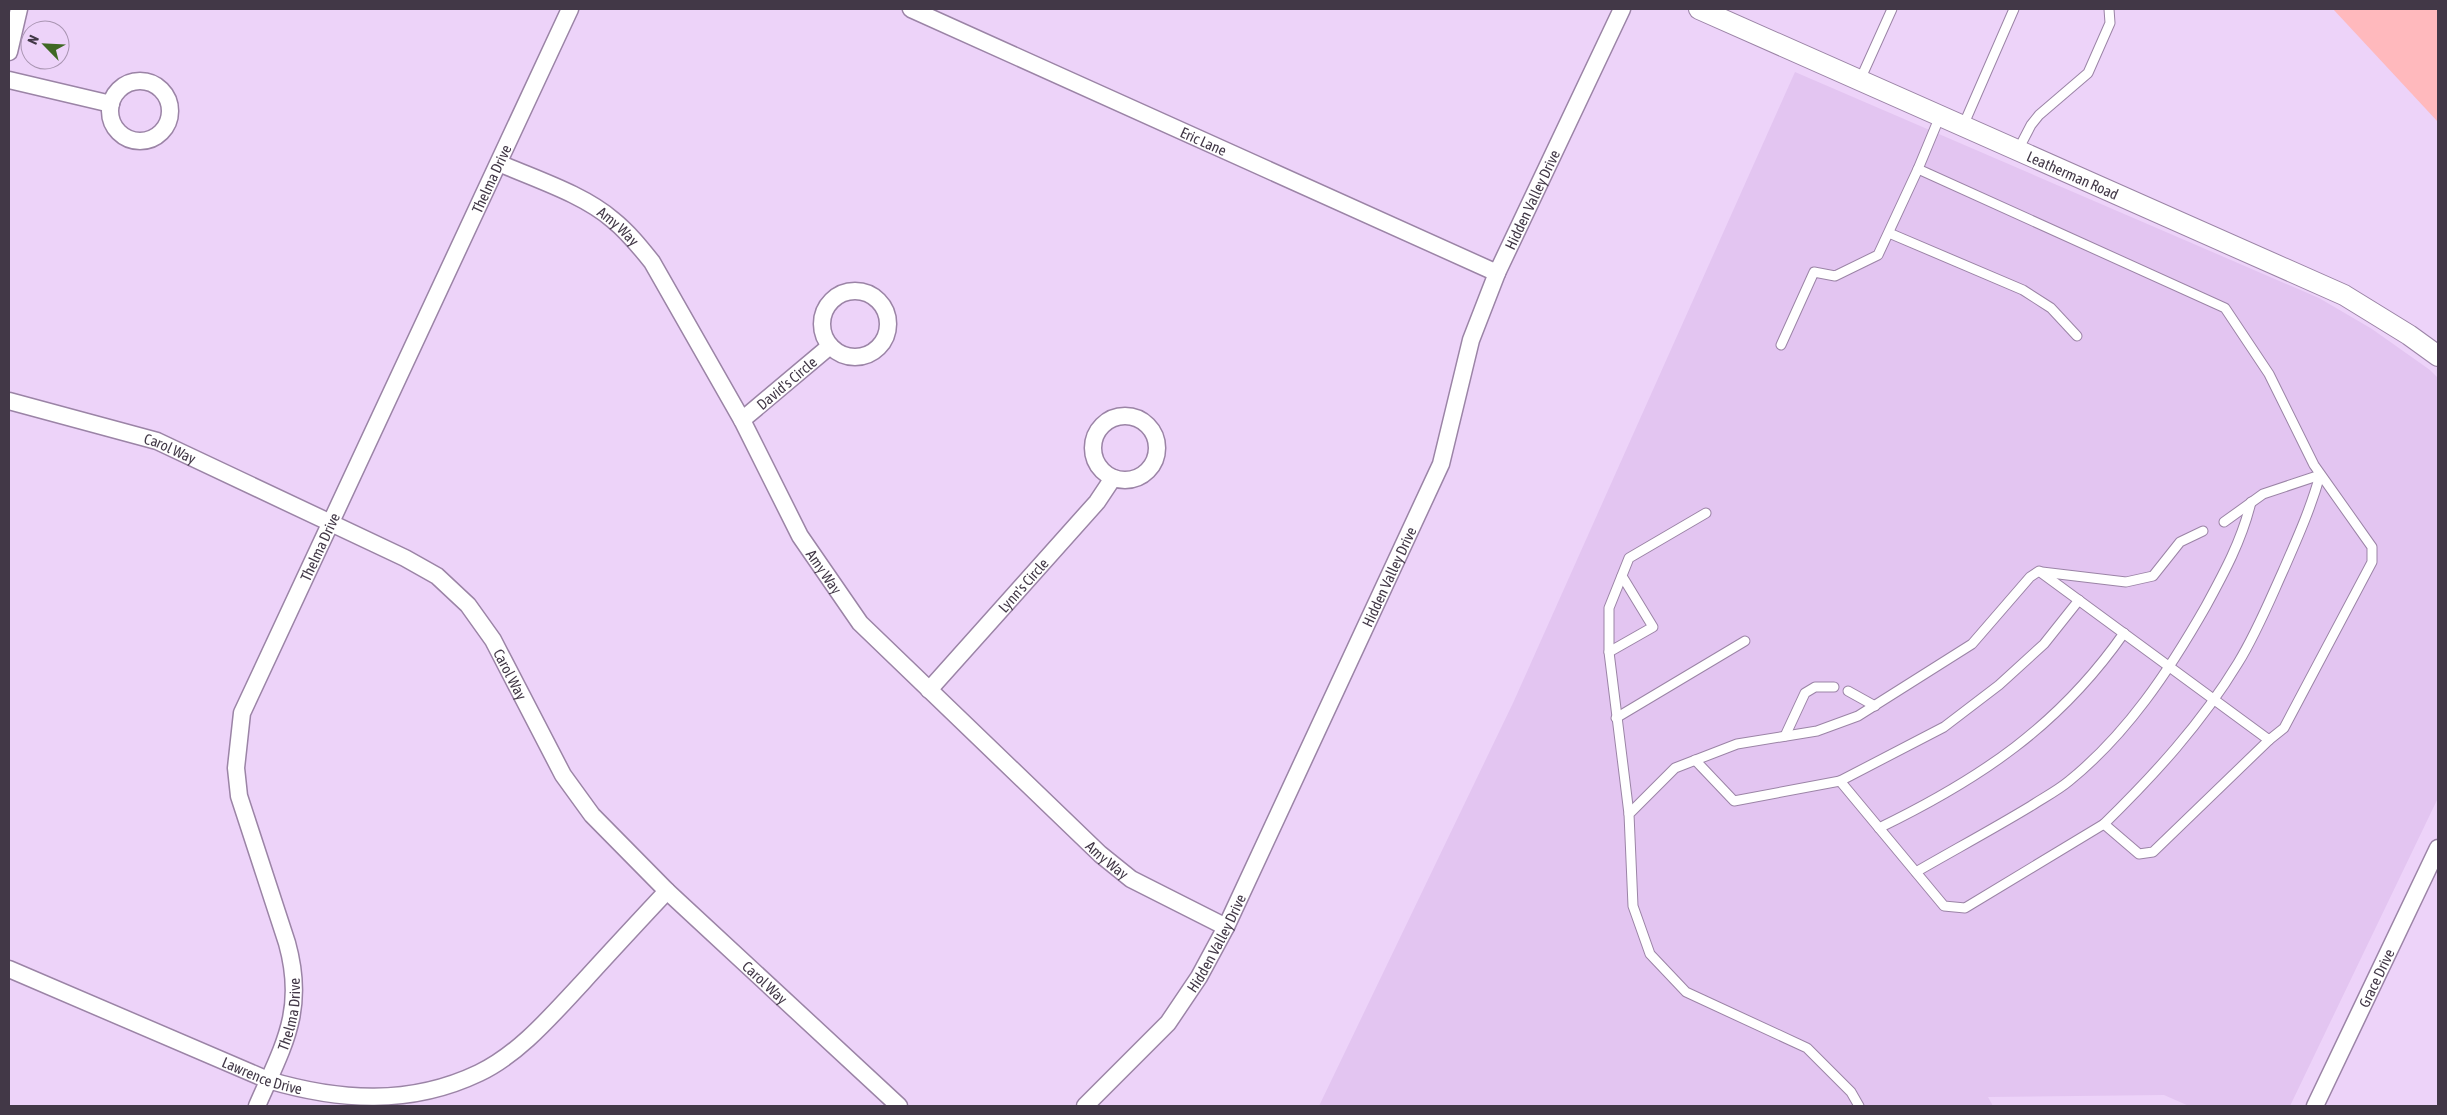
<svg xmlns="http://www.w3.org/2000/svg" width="2447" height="1115" font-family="'Asap Condensed',sans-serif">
  <rect width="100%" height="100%" fill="#edd3f9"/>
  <!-- built -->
  <polygon fill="#e3c5f1" points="1795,72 2319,298 2372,329 2430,370 2438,378 2438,798 2290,1106 2189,1106 2164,1095 1988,1097 1993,1106 1319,1106 1513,703"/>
  <!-- green -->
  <polygon fill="#ffb9bd" points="2333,9 2438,9 2438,122"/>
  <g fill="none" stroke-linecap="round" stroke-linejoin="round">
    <!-- service casing -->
    <g stroke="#9b84a6" stroke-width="11">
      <g id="service">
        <polyline points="1860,80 1892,9"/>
        <polyline points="1963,126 2014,9"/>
        <polyline points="2018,150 2031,125 2039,115 2088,73 2110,23 2109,9"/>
        <polyline points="1889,233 2023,290 2051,308 2077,336"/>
        <polyline points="1781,345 1814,272 1835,276 1878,255 1918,169"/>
        <polyline points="2224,522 2263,494 2320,475"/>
        <polyline points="2042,572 2126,582 2153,576 2180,542 2203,531"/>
        <polyline points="1609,652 1653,627 1622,576"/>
        <polyline points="1848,691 1875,706"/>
        <polyline points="1616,718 1745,641"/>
        <polyline points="1785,736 1805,693 1815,687 1834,687"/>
        <polyline points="1695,760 1734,801 1840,781 1944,906 1965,908 2104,824 2139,854 2153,852 2269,740"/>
        <polyline points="1840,781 1944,727 1999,685 2044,644 2079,600"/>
        <polyline points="1629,814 1609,652 1609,608 1629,558 1706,513"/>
        <path d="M2104,824C2154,775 2201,724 2238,663C2256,634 2269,602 2283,571C2297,539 2311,508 2320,475"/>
        <path d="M1879,828C1980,779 2059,726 2124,633"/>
        <path d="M1916,872C1954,850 1993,829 2031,806C2043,798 2057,791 2069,781C2127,734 2169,671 2206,606C2224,573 2242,540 2251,502"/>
        <polyline points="1859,1106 1851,1092 1807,1048 1686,992 1650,954 1633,906 1629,814 1675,768 1737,744 1817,731 1858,716 1972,644 2030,577 2039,571 2269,740 2284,728 2372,562 2372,547 2314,465 2269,374 2225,308 1918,169 1940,116"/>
      </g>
    </g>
    <!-- minor casing -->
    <g stroke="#9b84a6" stroke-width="19">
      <g id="minor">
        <path id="s1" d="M911,9L1497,273"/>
        <polyline points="9,52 19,9"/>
        <polyline points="9,80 111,104"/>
        <circle cx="140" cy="111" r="30"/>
        <path id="s2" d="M499,163C535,179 583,194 613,220C628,232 640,247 652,262L742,420L800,536L860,623L1100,854L1131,879L1226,927"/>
        <circle cx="855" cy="324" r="33"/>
        <path id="s3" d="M9,401L157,441L405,558L437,576L468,605L493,640L563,775L592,815L667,891L899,1106"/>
        <circle cx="1125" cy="448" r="32"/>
        <path id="s4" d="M742,420L830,346"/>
        <path id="s5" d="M929,690L1097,502L1113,478"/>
        <path id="s6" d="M9,969L268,1080C339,1101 410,1106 479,1073C519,1054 552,1015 582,983C610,952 639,921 667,891"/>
        <path id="s7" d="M257,1106C283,1046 306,1011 287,943L239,796L236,768L242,713L570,9"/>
        <path id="s8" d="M1085,1106L1168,1023L1199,977L1226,927L1441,464L1471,340L1497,273L1622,9"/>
        <path id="s9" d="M2315,1106L2438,848"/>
      </g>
    </g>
    <!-- tertiary casing -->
    <g stroke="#9b84a6" stroke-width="22">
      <g id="tertiary">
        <path id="s10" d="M1699,9L2344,295L2409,335L2438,356"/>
      </g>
    </g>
    <!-- service -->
    <use href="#service" stroke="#fff" stroke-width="9"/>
    <!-- minor -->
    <use href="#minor" stroke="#fff" stroke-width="16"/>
    <!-- tertiary -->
    <use href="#tertiary" stroke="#fff" stroke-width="20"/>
  </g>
  <g text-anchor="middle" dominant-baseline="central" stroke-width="5" stroke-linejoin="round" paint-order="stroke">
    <!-- street labels -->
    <g font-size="15" fill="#423847" stroke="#edd3f9">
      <text stroke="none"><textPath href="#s1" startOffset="321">Eric Lane</textPath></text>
      <text stroke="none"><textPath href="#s10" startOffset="409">Leatherman Road</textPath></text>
      <text stroke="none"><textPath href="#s7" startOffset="998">Thelma Drive</textPath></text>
      <text stroke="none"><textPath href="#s8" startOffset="1021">Hidden Valley Drive</textPath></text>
      <text stroke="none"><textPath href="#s2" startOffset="136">Amy Way</textPath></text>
      <text stroke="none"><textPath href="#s4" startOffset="58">David's Circle</textPath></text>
      <text stroke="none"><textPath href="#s3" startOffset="168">Carol Way</textPath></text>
      <text stroke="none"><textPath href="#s7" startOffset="592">Thelma Drive</textPath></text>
      <text stroke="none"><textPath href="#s2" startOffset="540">Amy Way</textPath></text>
      <text stroke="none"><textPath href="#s8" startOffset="616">Hidden Valley Drive</textPath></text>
      <text stroke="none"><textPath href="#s5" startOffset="141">Lynn's Circle</textPath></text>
      <text stroke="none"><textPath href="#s3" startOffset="588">Carol Way</textPath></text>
      <text stroke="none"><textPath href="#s2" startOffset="945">Amy Way</textPath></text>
      <text stroke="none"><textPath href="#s8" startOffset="211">Hidden Valley Drive</textPath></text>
      <text stroke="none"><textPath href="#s9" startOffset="142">Grace Drive</textPath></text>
      <text stroke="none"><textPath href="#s3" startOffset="992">Carol Way</textPath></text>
      <text stroke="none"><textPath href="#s7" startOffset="98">Thelma Drive</textPath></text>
      <text stroke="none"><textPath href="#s6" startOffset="275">Lawrence Drive</textPath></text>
    </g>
  </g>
  <!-- border -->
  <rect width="2447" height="1115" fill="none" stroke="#423847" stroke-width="20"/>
  <!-- north arrow -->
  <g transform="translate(45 45) rotate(294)"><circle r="24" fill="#edd3f9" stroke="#a995b2"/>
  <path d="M0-4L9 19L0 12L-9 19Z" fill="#3f6824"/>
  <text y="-8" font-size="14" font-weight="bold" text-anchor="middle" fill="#423847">N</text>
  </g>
</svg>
